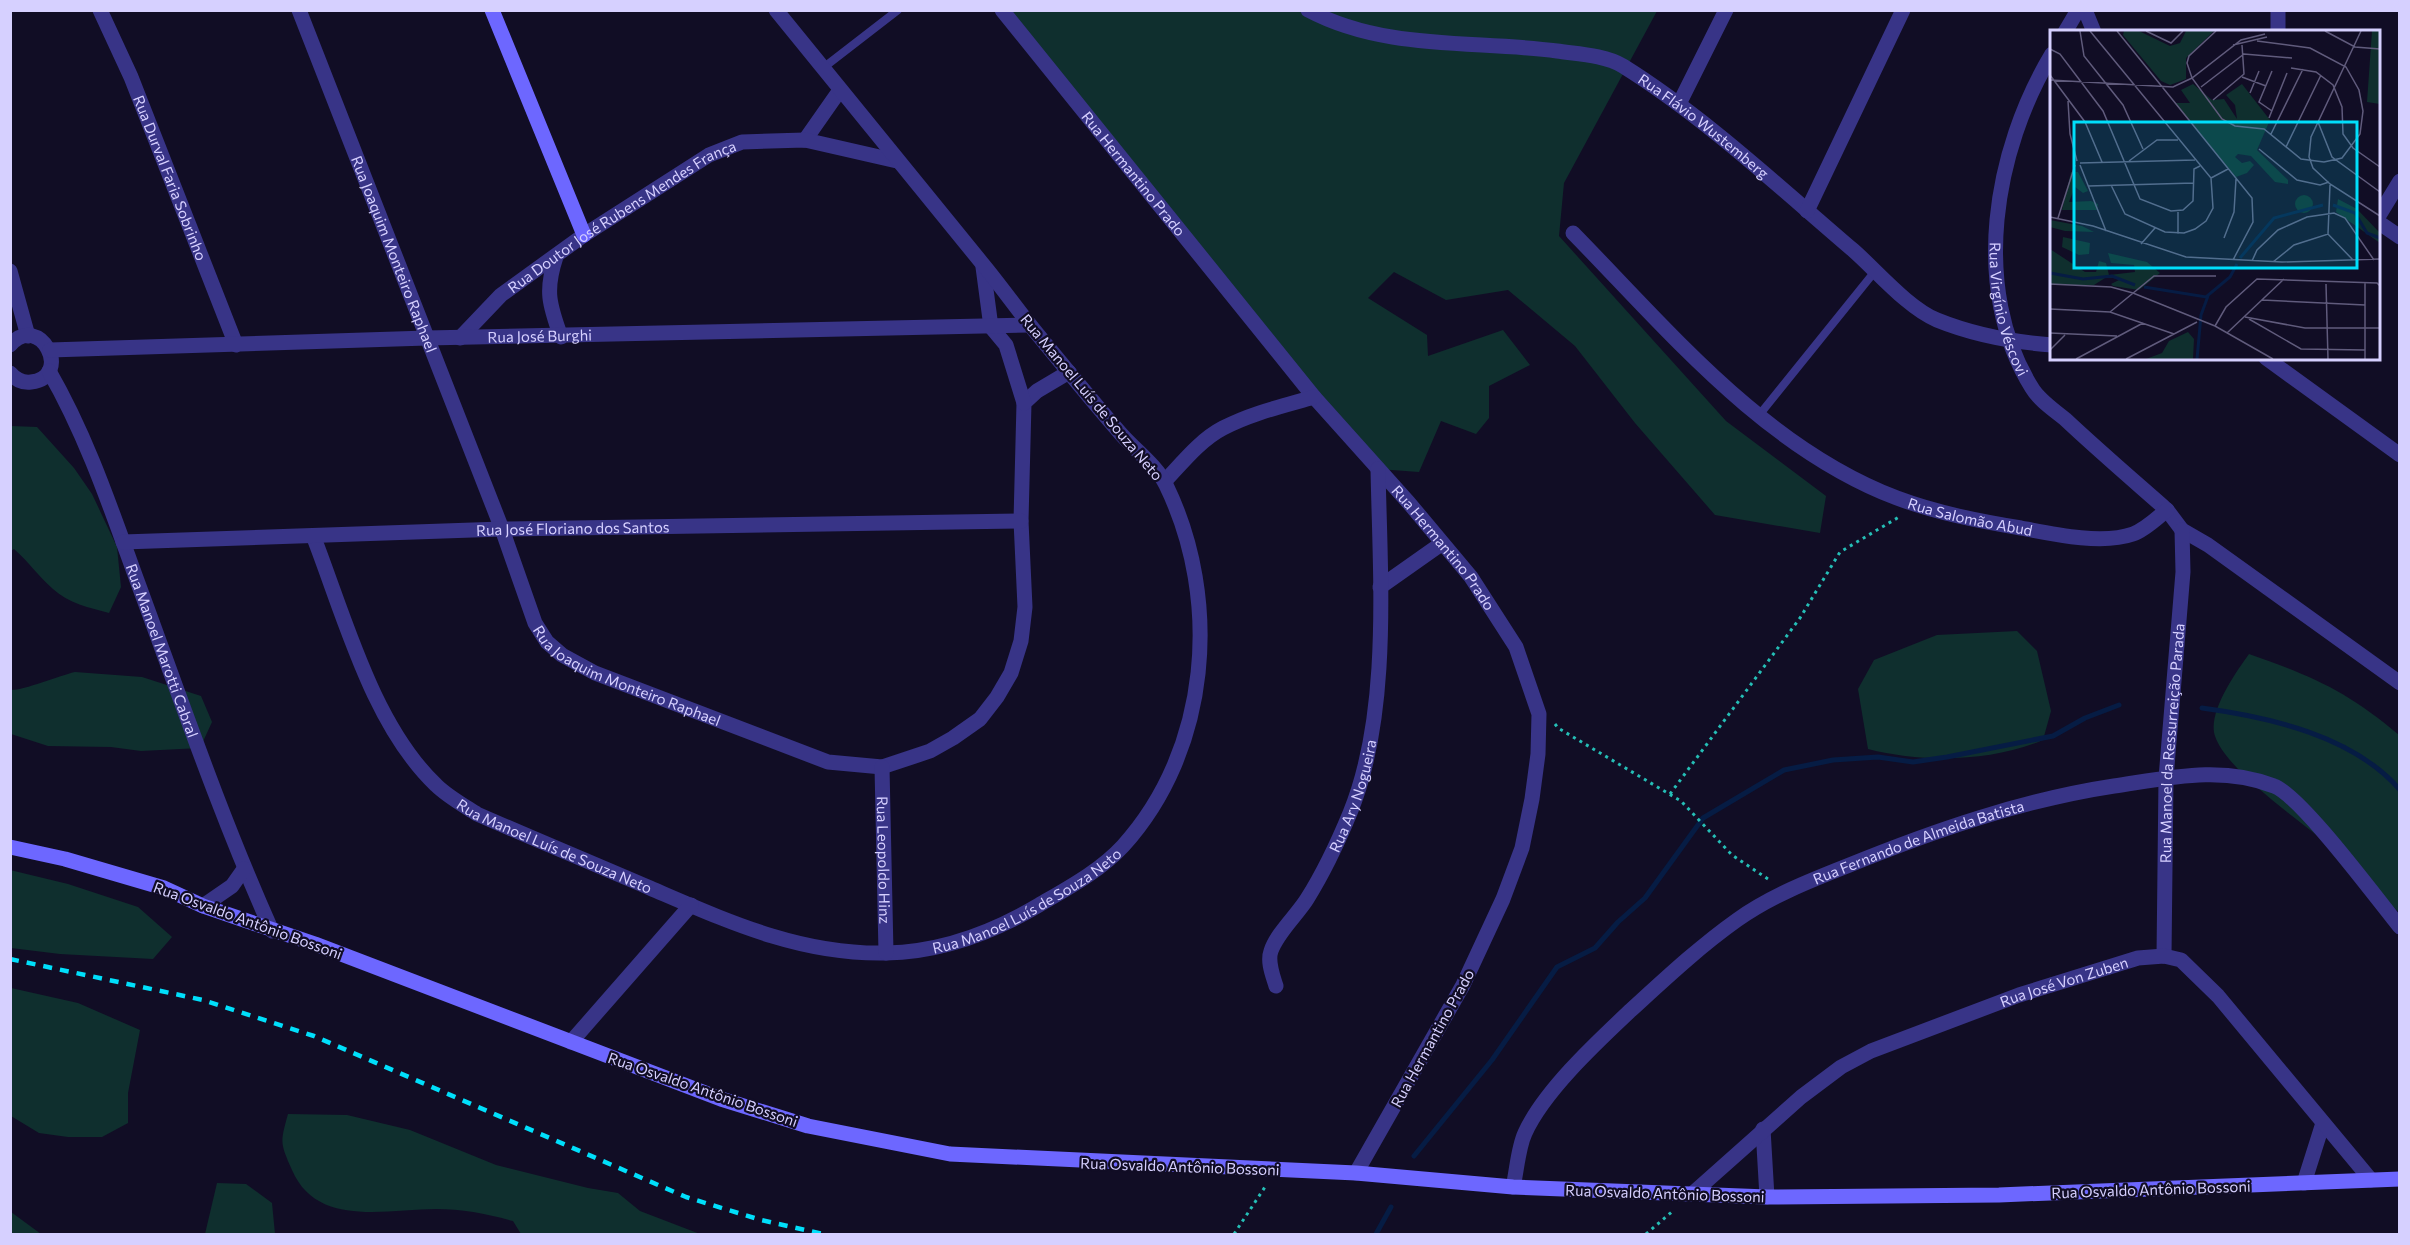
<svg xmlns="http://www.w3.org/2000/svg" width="2410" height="1245" font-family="Commissioner,sans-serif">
  <rect width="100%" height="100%" fill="#110d25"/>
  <!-- green -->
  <g fill="#0f2f2e">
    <polygon points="1002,11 1657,11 1564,183 1559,236 1726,421 1826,496 1820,533 1715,515 1635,423 1575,346 1508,290 1446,300 1394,272 1368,298 1427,335 1428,356 1503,330 1530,365 1489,386 1489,418 1476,434 1441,421 1419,472 1378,469"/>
    <path d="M11,426L37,427L74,468L92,494L117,547L121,587L109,613C90,608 68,603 53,589C39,577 29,562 14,549L11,551Z"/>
    <path d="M2017,631L2037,651L2051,711L2043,740C1991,762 1923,763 1868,749L1858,689L1874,660L1937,635Z"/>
    <path d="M2249,654C2312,676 2347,691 2399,735V912C2379,896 2363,875 2344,857C2312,829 2227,773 2215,736C2207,713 2236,672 2249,654Z"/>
    <path d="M75,672L142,677L201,696L212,722L200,748L141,751L111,747L48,746L11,734V690C25,690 58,676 75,672Z"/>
    <polygon points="10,870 68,884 138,907 172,937 153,959 60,954 11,948"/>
    <polygon points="11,988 78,1003 140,1030 128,1093 128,1123 102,1137 68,1137 39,1133 11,1116"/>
    <path d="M288,1114L347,1115L410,1130L496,1165L588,1188L618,1193L640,1211L700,1234H521L513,1221C488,1214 462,1209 436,1209C386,1209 317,1228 292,1170C280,1143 280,1143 288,1114Z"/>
    <polygon points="217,1183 246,1184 272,1203 275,1234 205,1234"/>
    <polygon points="11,1212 41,1234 11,1234"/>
  </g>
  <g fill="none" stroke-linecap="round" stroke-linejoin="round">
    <!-- stream -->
    <g stroke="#061c44" stroke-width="5">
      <path d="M2202,708C2269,717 2354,736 2400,790"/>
      <polyline points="1414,1156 1492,1060 1557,967 1595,948 1618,922 1645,898 1703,818 1784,770 1833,760 1878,757 1913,762 1947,757 2053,736 2085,718 2119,705"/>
      <polyline points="1376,1234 1391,1207"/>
    </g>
    <!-- path -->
    <g stroke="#25beb6" stroke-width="3" stroke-dasharray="3 4.5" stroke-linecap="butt">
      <polyline points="1555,724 1558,728 1681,801 1732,855 1771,881"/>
      <polyline points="1670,794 1800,618 1840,552 1899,517"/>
      <polyline points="1234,1234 1267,1184"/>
      <polyline points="1646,1234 1674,1210"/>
    </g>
    <!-- lane -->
    <g stroke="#383487" stroke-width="8">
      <polyline points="823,68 898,10"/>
      <polyline points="1760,414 1876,270"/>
    </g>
    <!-- street -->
    <g stroke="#383487" stroke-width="15">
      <path id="s1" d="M100,10L131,77L236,345"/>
      <path id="s2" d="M299,10L502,529L535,623L547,642L562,655L595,673L828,762L882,767L930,751L953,738L980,719L997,697L1011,673L1021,641L1025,607L1021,521L1024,403L1037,391L1069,372"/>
      <path id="s3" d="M1002,10L1314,397L1409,503L1471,577L1516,647L1539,714L1538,754L1532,799L1522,848L1503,899L1463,985L1356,1173"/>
      <path id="s4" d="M1308,10C1385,51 1474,40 1557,51C1577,54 1605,55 1623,66C1706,118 1779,187 1853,250C1877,271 1908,308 1937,320C1974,335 2012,342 2052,345"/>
      <polyline points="2085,10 2094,32"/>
      <polyline points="2278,10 2278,32"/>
      <polyline points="2065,32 2078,10"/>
      <path id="s5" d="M2052,54C1994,150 1970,289 2032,388C2039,400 2054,410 2065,419C2098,450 2133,480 2167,510L2182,530L2208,545L2400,683"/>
      <polyline points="1679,104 1726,10"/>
      <polyline points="805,140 840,90"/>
      <polyline points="1807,211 1903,10"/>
      <polyline points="2378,217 2400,181"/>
      <polyline points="2378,222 2400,237"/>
      <path id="s6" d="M1573,233C1669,331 1765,448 1897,498C1937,513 1979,521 2021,528C2052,534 2102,545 2133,534C2145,530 2157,518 2167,510"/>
      <path d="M556,257C545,290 549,304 561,337"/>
      <polyline points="983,267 991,327 1006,345 1024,403"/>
      <polyline points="10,271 28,336"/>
      <path id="s7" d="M460,338L501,295L584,235L709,155L742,142L805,140L897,161"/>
      <path d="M10,345C40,311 74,377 31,382C23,383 16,380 10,373"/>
      <path id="s8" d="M50,350L427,338L1029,325"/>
      <polyline points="2266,358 2400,455"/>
      <path id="s9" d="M49,371C86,435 110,506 135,575C179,694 220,815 272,931"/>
      <path d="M1165,481C1182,463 1200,440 1223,428C1252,413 1283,406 1314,397"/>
      <path id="s10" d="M314,538C345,618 373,725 436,785C447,796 463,805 477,814C534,839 592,863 650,888C727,921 800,955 886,953C942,952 992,933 1039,905C1068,888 1100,871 1123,846C1210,750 1222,600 1166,485C1157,466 1135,450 1121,434C1093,402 1066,369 1039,336C1019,312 1001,286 981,262C913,178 844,94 776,10"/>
      <path id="s11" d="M123,542L502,529L1021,521"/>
      <polyline points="1380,587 1441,544"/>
      <path id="s12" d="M882,767L886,953"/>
      <polyline points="203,906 232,886 244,869"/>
      <path id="s13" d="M2164,956L2166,778L2183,572L2182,530"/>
      <path id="s14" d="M1276,986C1273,976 1267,962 1271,951C1277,933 1297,915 1307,899C1324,872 1338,842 1350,813C1391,713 1380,576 1378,469"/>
      <polyline points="571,1042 691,905"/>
      <polyline points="1763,1129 1767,1197"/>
      <polyline points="2304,1183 2323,1123"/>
      <path id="s15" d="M1513,1187C1517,1170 1518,1148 1525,1133C1544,1091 1597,1042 1631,1010C1665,979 1699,947 1737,920C1771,896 1809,881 1847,866C1933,831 2022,800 2114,786C2168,778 2222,765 2274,786C2301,796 2377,899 2400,927"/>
      <path id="s16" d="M1692,1194L1801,1097L1841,1067L1871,1051L2019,995L2138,958L2164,956L2181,960L2218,996L2371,1180"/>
    </g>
    <!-- secondary -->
    <g stroke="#6d67ff" stroke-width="15">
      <polyline points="492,10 584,235"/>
      <polyline points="10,847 65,859 164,888 203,906 315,944 721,1099 808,1126 950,1154 1356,1173 1513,1187 1767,1197 1999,1195 2400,1179"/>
    </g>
    <!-- rail -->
    <polyline stroke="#00dffb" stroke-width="4.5" stroke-dasharray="9 8" stroke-linecap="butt" points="10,959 203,1000 314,1036 686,1197 761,1220 823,1234"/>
  </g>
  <g text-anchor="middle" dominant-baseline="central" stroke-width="4.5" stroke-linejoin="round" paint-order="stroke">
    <!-- street labels -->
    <g font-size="15" fill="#d6d0ff" stroke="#110d25">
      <text stroke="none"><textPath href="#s4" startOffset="423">Rua Flávio Wustemberg</textPath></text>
      <text stroke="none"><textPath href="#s3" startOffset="210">Rua Hermantino Prado</textPath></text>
      <text stroke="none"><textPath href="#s1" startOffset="182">Rua Durval Faria Sobrinho</textPath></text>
      <text stroke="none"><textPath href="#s7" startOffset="204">Rua Doutor José Rubens Mendes França</textPath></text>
      <text stroke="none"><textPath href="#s2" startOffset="262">Rua Joaquim Monteiro Raphael</textPath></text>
      <text stroke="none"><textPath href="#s5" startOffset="267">Rua Virgínio Véscovi</textPath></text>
      <text stroke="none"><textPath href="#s8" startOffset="490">Rua José Burghi</textPath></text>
      <text transform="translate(1092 397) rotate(50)">Rua Manoel Luís de Souza Neto</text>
      <text stroke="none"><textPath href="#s6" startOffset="498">Rua Salomão Abud</textPath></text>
      <text stroke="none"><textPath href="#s11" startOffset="450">Rua José Floriano dos Santos</textPath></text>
      <text stroke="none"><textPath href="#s3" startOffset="696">Rua Hermantino Prado</textPath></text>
      <text stroke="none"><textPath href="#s9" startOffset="302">Rua Manoel Marotti Cabral</textPath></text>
      <text stroke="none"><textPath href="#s2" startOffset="766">Rua Joaquim Monteiro Raphael</textPath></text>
      <text stroke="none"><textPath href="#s13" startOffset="213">Rua Manoel da Ressurreição Parada</textPath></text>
      <text stroke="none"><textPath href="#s14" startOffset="213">Rua Ary Nogueira</textPath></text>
      <text stroke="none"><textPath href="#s15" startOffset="556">Rua Fernando de Almeida Batista</textPath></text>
      <text stroke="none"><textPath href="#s10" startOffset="412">Rua Manoel Luís de Souza Neto</textPath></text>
      <text stroke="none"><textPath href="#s12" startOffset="93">Rua Leopoldo Hinz</textPath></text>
      <text stroke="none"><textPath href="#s10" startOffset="916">Rua Manoel Luís de Souza Neto</textPath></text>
      <text transform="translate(248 920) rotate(20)">Rua Osvaldo Antônio Bossoni</text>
      <text stroke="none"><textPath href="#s16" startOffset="435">Rua José Von Zuben</textPath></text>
      <text transform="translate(1432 1038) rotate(-61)">Rua Hermantino Prado</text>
      <text transform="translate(703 1089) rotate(19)">Rua Osvaldo Antônio Bossoni</text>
      <text transform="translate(1180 1166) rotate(2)">Rua Osvaldo Antônio Bossoni</text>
      <text transform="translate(2151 1189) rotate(-2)">Rua Osvaldo Antônio Bossoni</text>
      <text transform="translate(1665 1193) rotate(2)">Rua Osvaldo Antônio Bossoni</text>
    </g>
  </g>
  <!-- overview -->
  <g transform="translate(2050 30)">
    <rect width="330" height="330" fill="#110d25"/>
    <path d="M74,1H89L120,16L130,13L136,1H164L136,28V49L120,55L111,51L73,5ZM322,1H330V74L317,72ZM143,54L162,70L174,69L187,89L185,75L176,65L192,54L220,90L207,120L238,150V154L225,152L201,126L188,124L185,127L192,133L200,131L204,135L197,143L186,147L125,73H140L131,60ZM21,142H28L38,161L33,163L25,157L19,172L41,171L48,174L47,180H12ZM245 174a9 9 0 1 1 18 0a9 9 0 1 1-18 0ZM288,169L307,179L330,203V213L286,182ZM0,190L32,196L44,202L15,201L0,197ZM13,207L40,213L39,224L29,225L12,217ZM0,219L35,242H46L49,231L56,233L59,245L85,242L84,235L61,233L58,223L97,232L110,243L89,260L63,256L61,254L69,250L66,248H55L44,255H0ZM138,302L144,309L143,329H96L112,323L119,311Z" fill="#0f2f2e"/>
    <path fill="none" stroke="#061c44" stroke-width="3" d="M283,175L305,183L317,203L330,208M190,228L224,188L273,175M0,243L33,249L62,246L85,255M94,257L156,267L180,247L187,234M147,329L151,285L158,266"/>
    <path fill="none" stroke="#605b7c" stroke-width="1.5" d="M30,1L34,26L73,75L93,119M40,1L161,148L163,178L156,191L145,199L134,203L115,202L75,184L61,155M67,1L202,168L203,192L183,230M96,1L121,13L133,1M166,1L139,26L137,33L142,48L172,89L185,96L214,99L251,129L274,132L292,128L310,104L313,81L309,60L296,37L260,18L207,11M275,1L305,17L330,19M311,1L261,107L259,127L263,138L280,154L330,186M183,15L217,7M0,19L10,24L53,81L90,169L121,181L133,180L143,171L144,139L150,136M241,38L266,42L283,55L292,77L293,104L303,118L330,137M0,45L35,92L52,132M192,47L216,56M0,50L123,57L142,48L191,10L215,4M151,57L194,24L242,28M200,63L209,41M163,70L194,44L192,15M18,71L20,104L27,131M222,81L209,72L222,41M219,88L237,43M268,92L282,127L330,162M221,104L253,39M236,117L271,45M209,119L247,150L270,155L279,152M79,131L107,110H128M30,133L145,130M30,135L56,201M161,148L178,139M38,156L144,153M128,182V204M0,187L43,196L136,227L232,232L330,229M8,188L25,135M278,204L280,155M174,208L184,182L186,149M91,214L105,198M202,231L207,220L228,200L257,187L284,183L295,188L324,230M223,232L244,215L278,204L303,230M315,253V329M0,254L61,257L83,263L165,296L223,329M276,254L278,329M212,270L315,275M0,279L60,282L124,304M60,282L104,246H166M195,287L255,298H330M199,289L251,319L315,320M165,296L176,277L207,249L327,253L330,256M0,303L67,306M177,303L234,249M0,320L15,305M26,329L93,293M76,329L147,292"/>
    <path fill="#00dffb" fill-opacity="0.15" stroke="#00dffb" stroke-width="3" d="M24,92H307V238H24Z"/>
    <rect width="330" height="330" fill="none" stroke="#d6d0ff" stroke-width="3"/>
  </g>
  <!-- border -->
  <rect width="2410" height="1245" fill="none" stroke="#d6d0ff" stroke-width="24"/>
</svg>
